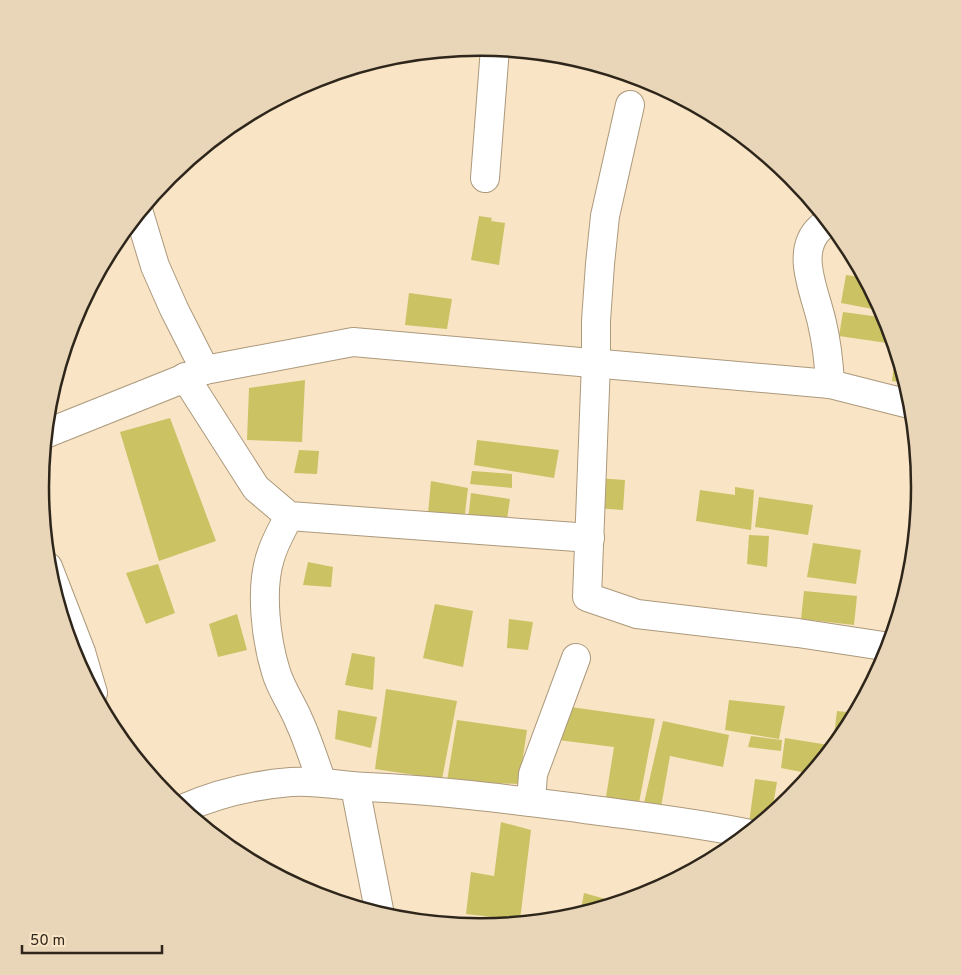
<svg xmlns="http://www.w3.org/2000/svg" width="961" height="975" font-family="Overpass,sans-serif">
  <rect width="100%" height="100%" fill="#f9e4c5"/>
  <!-- building -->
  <g fill="#cbc264">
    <polygon points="479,216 492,218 491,221 505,223 499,265 471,260"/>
    <polygon points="846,275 866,278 883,311 841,303"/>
    <polygon points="409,293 452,299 447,329 405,325"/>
    <polygon points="843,312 887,318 890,327 887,343 839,336"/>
    <polygon points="895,356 899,357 907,383 892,381"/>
    <polygon points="305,380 302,442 247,440 249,388"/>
    <polygon points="170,418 216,541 159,561 120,432"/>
    <polygon points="477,440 559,450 554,478 474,465"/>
    <polygon points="299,450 319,451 317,474 294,473"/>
    <polygon points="472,471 512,474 512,488 470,484"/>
    <polygon points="596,478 625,480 623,510 595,508"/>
    <polygon points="431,481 468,488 464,522 428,514"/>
    <polygon points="735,487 754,490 751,530 696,521 700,490 735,495"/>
    <polygon points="471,493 510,499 506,526 468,520"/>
    <polygon points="759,497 813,505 808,535 755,527"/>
    <polygon points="749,535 769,536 767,567 747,564"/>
    <polygon points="813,543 861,550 856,584 807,577"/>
    <polygon points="308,562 333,567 331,587 303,585"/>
    <polygon points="158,564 175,613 146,624 126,573"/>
    <polygon points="804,591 857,596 854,625 801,619"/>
    <polygon points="435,604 473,611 463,667 423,658"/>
    <polygon points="237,614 247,650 218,657 209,624"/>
    <polygon points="509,619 533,622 528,650 507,648"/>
    <polygon points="352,653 375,657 373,690 345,685"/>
    <polygon points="386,689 457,701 442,779 375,769"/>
    <polygon points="729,700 785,706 779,739 725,730"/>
    <polygon points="564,706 655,719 638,808 606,797 614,747 558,740"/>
    <polygon points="338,710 377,717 371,748 335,739"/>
    <polygon points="837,711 857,713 847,732 837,745 833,744"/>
    <polygon points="457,720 527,730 519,784 447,781"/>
    <polygon points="663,721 729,735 723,767 670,756 661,807 644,803"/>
    <polygon points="751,736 782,740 781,751 748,747"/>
    <polygon points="785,738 835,746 812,774 781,768"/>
    <polygon points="755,779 777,782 771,817 760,825 749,823"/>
    <polygon points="501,822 531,830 520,920 466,914 471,872 494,876"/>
    <polygon points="584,893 620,903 580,915"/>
  </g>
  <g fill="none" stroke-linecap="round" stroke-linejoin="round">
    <!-- minor casing -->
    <g stroke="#ac997c" stroke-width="30">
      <g id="minor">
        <polyline points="630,105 605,216 600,264 596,321 596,363 587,597 637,614 798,633 890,647"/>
        <polyline points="485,178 495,48"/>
        <polyline points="139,213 155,266 174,309 205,370"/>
        <path d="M829,222C825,223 823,225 820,228C794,252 816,294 822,323C827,344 829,364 830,384"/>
        <polyline points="185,377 256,488 289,516 590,538"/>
        <polyline points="45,434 205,370 353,342 830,384 913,405"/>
        <path d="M289,516C282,530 274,543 270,558C260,590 266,640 276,672C281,689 292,704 299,721C308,740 314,761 322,782"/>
        <polyline points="48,567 81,652 93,693"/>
        <polyline points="355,787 380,915"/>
        <polyline points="531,802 533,774 576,658"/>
        <path d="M182,809C216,794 253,785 291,782C317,780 341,786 367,787C437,790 507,799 578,808C635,816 693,822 750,834"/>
      </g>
    </g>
    <!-- minor -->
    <use href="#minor" stroke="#fff" stroke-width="28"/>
  </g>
  <!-- crop -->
  <path d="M0 0H961V975H0ZM49 487a431 431 0 1 1 862 0a431 431 0 1 1-862 0Z" fill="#e9d5b7" fill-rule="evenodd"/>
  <path fill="none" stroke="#2e261b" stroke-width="2.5" d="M49 487a431 431 0 1 1 862 0a431 431 0 1 1-862 0Z"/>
  <!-- scale -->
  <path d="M22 945v8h140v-8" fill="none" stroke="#2e261b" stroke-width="2.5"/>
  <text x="30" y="945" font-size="15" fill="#2e261b" stroke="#f9e4c5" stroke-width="4" paint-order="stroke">50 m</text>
</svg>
